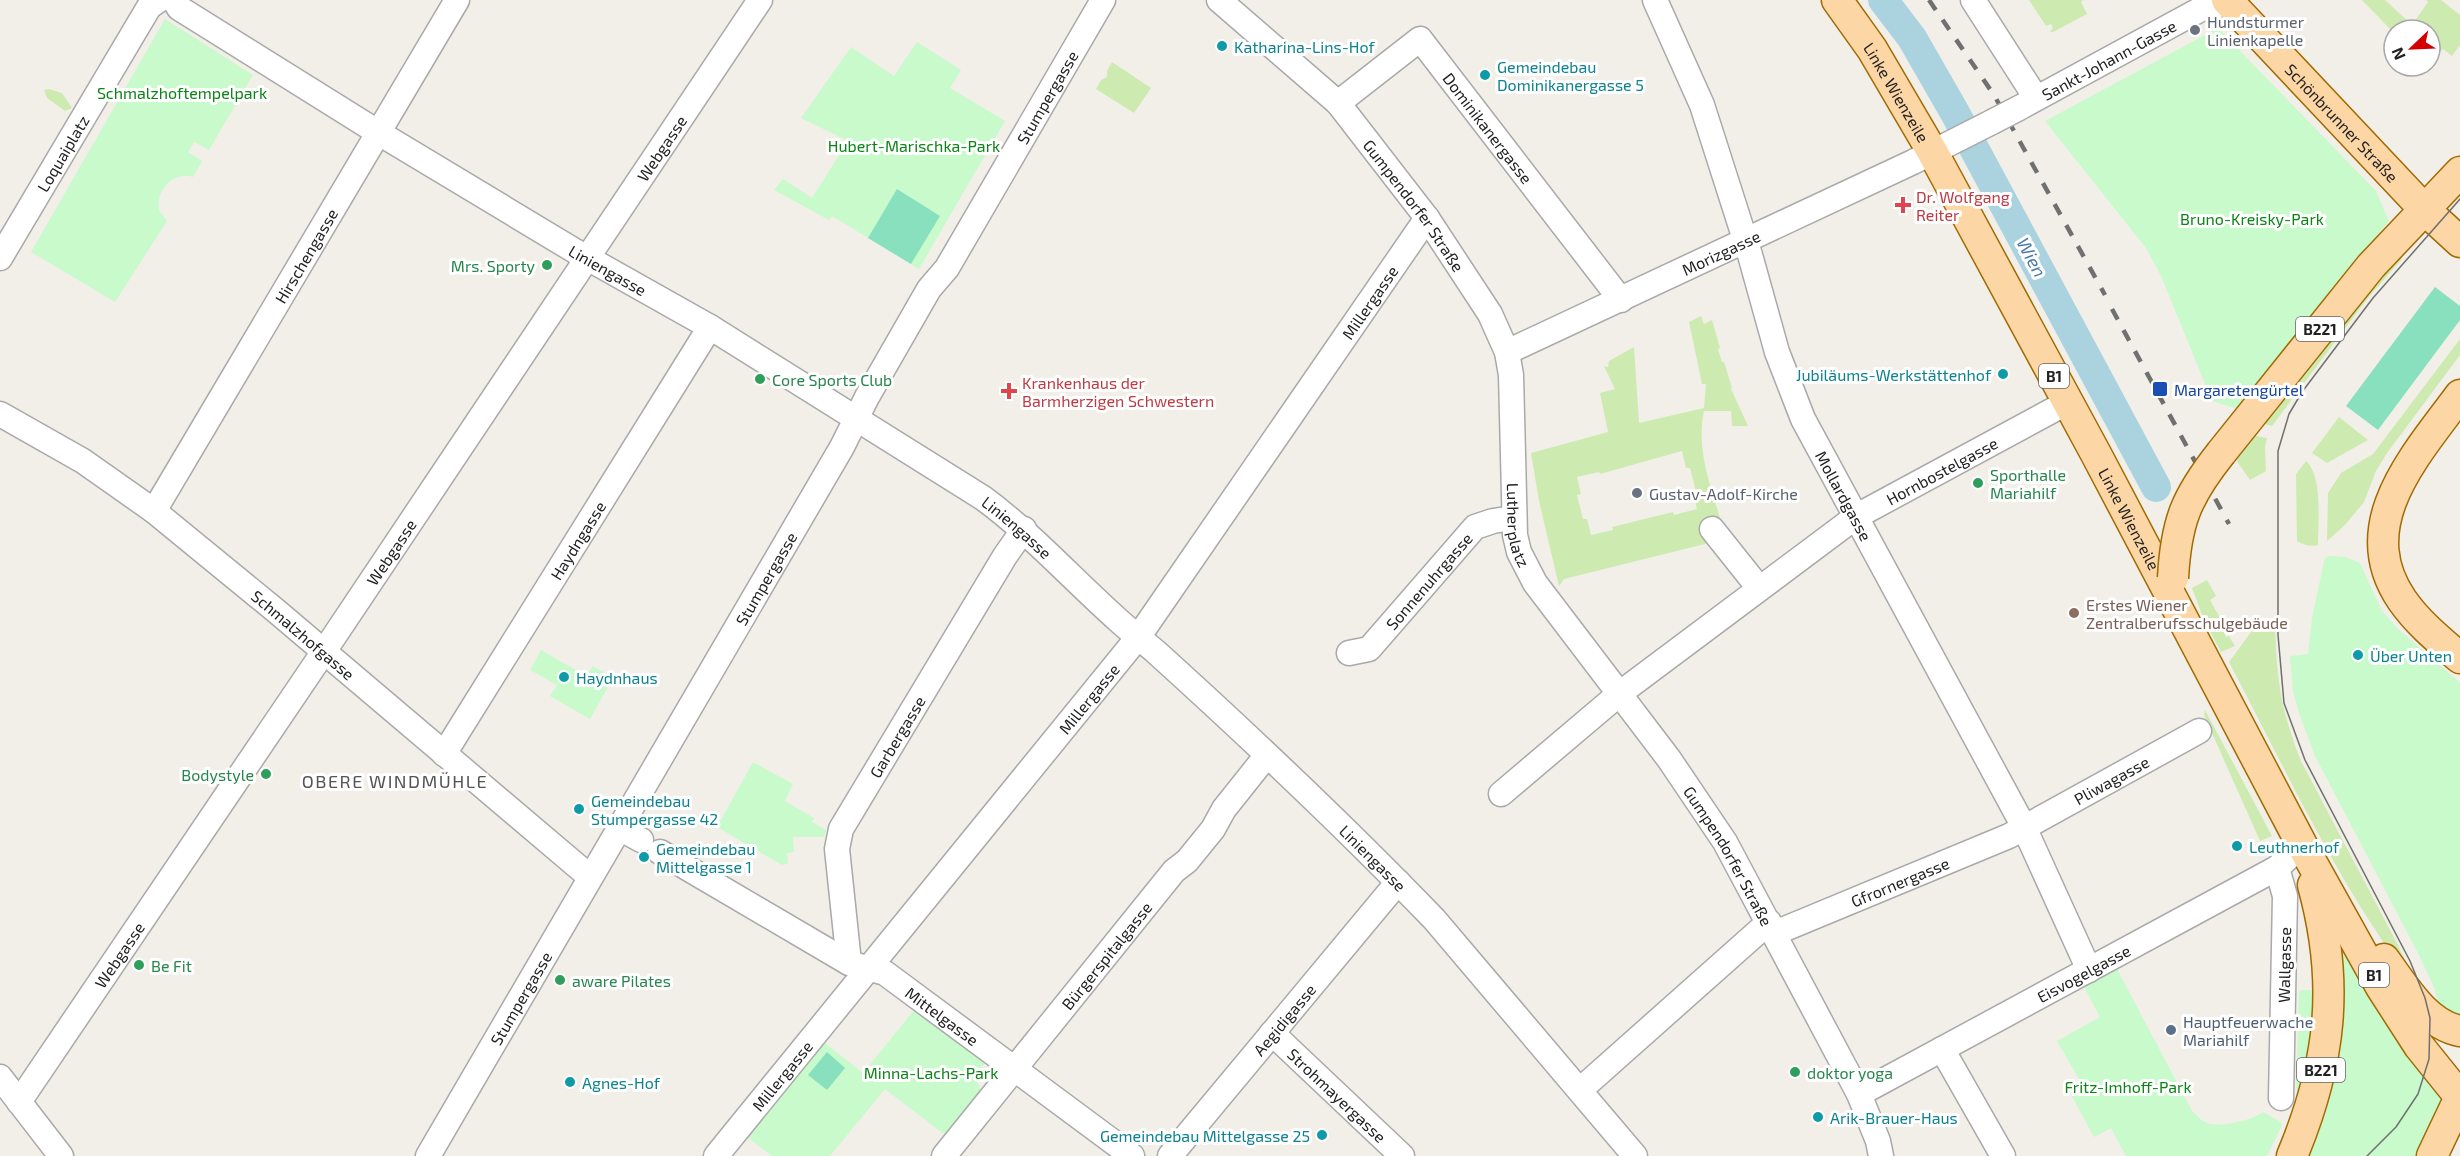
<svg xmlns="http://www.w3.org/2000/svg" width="2460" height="1156" font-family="'Exo 2',sans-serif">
  <rect width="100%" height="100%" fill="#f2efe9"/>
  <!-- grass -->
  <g fill="#cdebb0" fill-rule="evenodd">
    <polygon points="2029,0 2083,0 2081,2 2087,14 2053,32 2050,32 2053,27 2051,24 2046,26"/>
    <polygon points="2362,0 2385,0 2412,25 2428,2 2426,0 2441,0 2460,15 2460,45 2452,56 2443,49 2430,61 2430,30 2391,30"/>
    <polygon points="1112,62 1151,88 1134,113 1096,89 1101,80 1107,77 1107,71"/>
    <polygon points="49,89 62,93 72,108 65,111 47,98 44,90"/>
    <polygon points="2397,254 2402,259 2368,298 2272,426 2261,423"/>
    <path d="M1701,316L1704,324L1712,320L1720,348L1718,349L1722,362H1724L1732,388L1731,389L1748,426H1732L1731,411H1704C1696,449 1710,484 1721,521L1701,532L1709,543L1564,579L1559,586L1539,501L1531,453L1608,432L1600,393L1615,389L1604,366L1608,367L1609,361L1634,347L1639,423L1704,408L1706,384H1702L1689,322ZM1682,451L1686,468H1690L1696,492L1693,493L1697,509L1674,515L1673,512L1612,527L1613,530L1591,535L1587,519H1583L1577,495L1581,494L1577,477L1599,472L1600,474Z"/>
    <polygon points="2460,339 2460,355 2387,453 2376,471 2364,502 2345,525 2327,541 2328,493 2341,473 2373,454"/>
    <polygon points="2339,417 2368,440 2327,463 2312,453"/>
    <polygon points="2252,435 2267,438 2265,447 2266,471 2250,480 2234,457"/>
    <path d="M2306,461C2323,476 2318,523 2318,545C2311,547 2303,545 2297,541L2296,474Z"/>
    <polygon points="2207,580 2216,596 2210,600 2226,629 2224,631 2226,637 2229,636 2235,646 2221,652 2204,620 2192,588"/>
    <path d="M2275,618C2276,674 2280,709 2301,761L2399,947L2419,991C2341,891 2288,774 2229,662L2254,628Z"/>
    <polygon points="2205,710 2272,836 2260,841 2204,715"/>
  </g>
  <!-- park -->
  <g fill="#c8facc">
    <path d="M165,19L253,75L209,150L194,142L188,152L202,161L193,177C173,171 156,190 159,210L167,221L115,302L31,252Z"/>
    <polygon points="2218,28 2376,191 2389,221 2238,409 2212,401 2161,276 2146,248 2045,121"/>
    <polygon points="917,42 961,70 950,88 1005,121 919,269 832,216 829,220 774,190 783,179 812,198 848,141 801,118 851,47 894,76"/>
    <polygon points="2331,556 2345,557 2360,563 2382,611 2398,629 2460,683 2460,1021 2440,1012 2434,987 2419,955 2315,756 2299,713 2293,691 2290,656 2308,654 2312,618 2325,557"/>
    <polygon points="541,650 586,676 593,666 613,678 590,719 550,696 557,685 530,670"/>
    <polygon points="753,762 793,784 785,801 814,818 812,822 826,830 824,837 793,837 794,852 787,853 788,863 782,865 717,827"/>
    <polygon points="2336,939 2445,1096 2420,1156 2307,1156"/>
    <path d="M2117,969L2192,1111C2197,1115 2201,1121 2207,1123C2218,1128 2254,1120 2263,1112L2281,1122L2282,1125L2267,1156H2126L2111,1128L2094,1137L2069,1091L2082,1084L2057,1041L2100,1017L2084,987Z"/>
    <path d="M2302,990H2312C2318,1020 2307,1062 2299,1092L2296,1088L2299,992Z"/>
    <polygon points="915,1009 986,1062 975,1075 981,1091 945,1135 885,1089 830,1156 772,1156 747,1137 825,1043 863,1073"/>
  </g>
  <!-- pitch -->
  <g fill="#88e0be">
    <polygon points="897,189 940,216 911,264 868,238"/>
    <polygon points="2435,287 2460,306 2460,320 2378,430 2346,406"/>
    <polygon points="827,1052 845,1068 827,1090 808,1075"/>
  </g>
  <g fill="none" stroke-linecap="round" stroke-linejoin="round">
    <!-- river -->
    <polyline stroke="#aad3df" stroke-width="30" points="1883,0 1912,38 1955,113 2156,487"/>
    <!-- minor casing -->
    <g stroke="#a9a9a9" stroke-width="27">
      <g id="minor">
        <path id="s1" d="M174,0L179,8L379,133L575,251L710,327L983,498C1032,534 1072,579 1118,620C1130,631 1143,641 1156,652C1251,738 1345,827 1434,919L1635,1156"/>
        <path id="s2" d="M1219,0L1338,103L1427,218L1490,314L1507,352L1511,375L1515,535L1519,552L1535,583L1669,759L1725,842L1859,1094L1878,1141L1881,1156"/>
        <path id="s3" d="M1655,0L1702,105L1750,255L1777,352L1803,419L2024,827L2089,970"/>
        <polyline points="1973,0 2036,98"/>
        <path id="s4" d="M1338,103L1420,39L1621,300"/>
        <path id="s5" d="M2019,108L2203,8L2230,3L2234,0"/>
        <path id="s6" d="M0,258L149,7L159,0"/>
        <path id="s7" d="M1507,352L1913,162L1992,122"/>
        <path id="s8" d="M0,414L83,461L154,511L275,610L590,877"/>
        <path id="s9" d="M154,511L457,0"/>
        <polyline points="1712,529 1759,588"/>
        <path id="s10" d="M1349,653L1369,649L1475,527L1493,521L1513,518"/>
        <path id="s11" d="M444,754L710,327"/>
        <path id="s12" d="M1501,794L1619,694L1857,516L2068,402"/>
        <polyline points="619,828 641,840"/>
        <path id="s13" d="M660,852L849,963L885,973L1132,1156"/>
        <polyline points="2277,868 2285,896 2281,1098"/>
        <path id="s14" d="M1775,933L2009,836L2199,731"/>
        <path id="s15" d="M849,963L837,849L841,829L1005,556L1024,529"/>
        <path id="s16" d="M1272,1033L1402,1156"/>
        <polyline points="1942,1049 2003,1156"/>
        <polyline points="0,1077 61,1156"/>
        <polyline points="1580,1090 1769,922"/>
        <path id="s17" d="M1859,1094L2277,868L2302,845"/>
        <path id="s18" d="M19,1102L331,641L760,0"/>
        <path id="s19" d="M428,1156L842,447L867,397L929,289L947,268L1103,0"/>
        <path id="s20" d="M716,1156L1139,636L1427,218"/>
        <path id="s21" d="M944,1156L1174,871L1187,861L1213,829L1224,809L1267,755"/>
        <path id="s22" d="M1170,1156L1398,882"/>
      </g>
    </g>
    <!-- major casing -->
    <g stroke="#a06b00" stroke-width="33">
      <g id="major">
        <path id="s23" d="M1837,0L1872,49L1933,153L2096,454L2302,845L2381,987L2419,1046L2460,1097"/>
        <path id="s24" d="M2227,0L2424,209L2460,242"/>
        <path d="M2460,395C2417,454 2350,524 2402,600C2418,623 2439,640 2460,658"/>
        <polyline points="2221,453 2371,266 2460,172"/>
        <path d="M2384,959C2404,986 2425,1024 2460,1031"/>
        <path d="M2292,1156C2331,1063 2340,983 2313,885"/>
        <polyline points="2432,1156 2460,1097"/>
      </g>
    </g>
    <!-- minor -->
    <use href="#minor" stroke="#fff" stroke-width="24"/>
    <!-- major -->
    <use href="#major" stroke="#fcd6a4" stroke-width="30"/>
    <!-- tram -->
    <polyline stroke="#707070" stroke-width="1.5" points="2367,1156 2396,1127 2418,1094 2429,1059 2430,1018 2425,998 2410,961 2305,760 2284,703 2278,635 2278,451 2289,414 2302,392 2373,298 2460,199"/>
    <!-- rail -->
    <g stroke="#707070" stroke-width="4.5" stroke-dasharray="12 12" stroke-linecap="butt">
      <polyline points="1929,0 1994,95 2105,295"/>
      <polyline points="2112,309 2229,524"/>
    </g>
    <!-- minor-bridge casing -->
    <g stroke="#a9a9a9" stroke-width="27" stroke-linecap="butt">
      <polyline id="minor-bridge" points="1992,122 2019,108"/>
    </g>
    <!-- major-bridge casing -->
    <g stroke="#a06b00" stroke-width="33" stroke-linecap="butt">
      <path id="major-bridge" d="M2173,578C2176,522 2186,497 2221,453"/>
    </g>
    <!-- minor-bridge -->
    <use href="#minor-bridge" stroke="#fff" stroke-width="24"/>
    <!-- major-bridge -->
    <use href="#major-bridge" stroke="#fcd6a4" stroke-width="30"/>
  </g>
  <!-- markers -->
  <g fill="#6b7280" stroke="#fff" stroke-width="2">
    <circle cx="2195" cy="30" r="6"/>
    <circle cx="1637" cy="493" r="6"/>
  </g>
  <g fill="#0f9aa8" stroke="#fff" stroke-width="2">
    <circle cx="1222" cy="46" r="6"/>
    <circle cx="1485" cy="75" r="6"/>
    <circle cx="2003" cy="374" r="6"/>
    <circle cx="2358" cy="655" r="6"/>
    <circle cx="564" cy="677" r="6"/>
    <circle cx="579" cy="809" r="6"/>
    <circle cx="2237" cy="846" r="6"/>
    <circle cx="644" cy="857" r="6"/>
    <circle cx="570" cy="1082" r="6"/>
    <circle cx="1818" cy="1117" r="6"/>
    <circle cx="1322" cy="1135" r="6"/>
  </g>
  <g fill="#e0444e" stroke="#fff" stroke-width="2">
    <path d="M1900 196h6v6h6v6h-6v6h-6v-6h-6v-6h6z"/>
    <path d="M1006 382h6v6h6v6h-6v6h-6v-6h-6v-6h6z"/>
  </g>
  <g fill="#2e9e5b" stroke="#fff" stroke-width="2">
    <circle cx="547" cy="265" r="6"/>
    <circle cx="760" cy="379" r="6"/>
    <circle cx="1978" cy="483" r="6"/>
    <circle cx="266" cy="774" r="6"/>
    <circle cx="139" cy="965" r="6"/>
    <circle cx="560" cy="980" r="6"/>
    <circle cx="1795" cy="1072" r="6"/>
  </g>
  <rect fill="#1a4fb4" stroke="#fff" stroke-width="2" x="2152" y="381" width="16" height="16" rx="3"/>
  <circle fill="#8d6e63" stroke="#fff" stroke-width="2" cx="2074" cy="613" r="6"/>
  <circle fill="#5c6f8a" stroke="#fff" stroke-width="2" cx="2171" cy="1030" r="6"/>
  <g text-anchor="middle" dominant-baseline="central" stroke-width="6" stroke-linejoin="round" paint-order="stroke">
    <!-- shield labels -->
    <g fill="#fff" stroke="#646464" stroke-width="1.5">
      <rect x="2296" y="317" width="48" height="24" rx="4.5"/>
      <rect x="2039" y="364" width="30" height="24" rx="4.5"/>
      <rect x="2359" y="963" width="30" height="24" rx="4.5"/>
      <rect x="2297" y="1058" width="48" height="24" rx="4.5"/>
    </g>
    <g font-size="15" font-weight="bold" fill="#222">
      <text x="2320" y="329">B221</text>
      <text x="2054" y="376">B1</text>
      <text x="2374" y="975">B1</text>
      <text x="2321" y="1070">B221</text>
    </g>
    <!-- worship labels -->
    <g font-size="16" fill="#5b616d" stroke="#fff" text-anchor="start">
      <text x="2207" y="21">Hundsturmer<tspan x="2207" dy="18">Linienkapelle</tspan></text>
      <text x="1649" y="493">Gustav-Adolf-Kirche</text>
    </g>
    <!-- culture labels -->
    <g font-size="16" fill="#0d838f" stroke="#fff" text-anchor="start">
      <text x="1234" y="46">Katharina-Lins-Hof</text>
      <text x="1497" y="66">Gemeindebau<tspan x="1497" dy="18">Dominikanergasse 5</tspan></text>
      <text x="1991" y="374" text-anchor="end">Jubiläums-Werkstättenhof</text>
      <text x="2370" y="655">Über Unten</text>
      <text x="576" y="677">Haydnhaus</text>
      <text x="591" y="800">Gemeindebau<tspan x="591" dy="18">Stumpergasse 42</tspan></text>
      <text x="2249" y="846">Leuthnerhof</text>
      <text x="656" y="848">Gemeindebau<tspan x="656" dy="18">Mittelgasse 1</tspan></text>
      <text x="582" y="1082">Agnes-Hof</text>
      <text x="1830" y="1117">Arik-Brauer-Haus</text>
      <text x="1310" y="1135" text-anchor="end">Gemeindebau Mittelgasse 25</text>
    </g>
    <!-- street labels -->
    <g font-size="16" fill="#222" stroke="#fff">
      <text stroke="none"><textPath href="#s5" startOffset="102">Sankt-Johann-Gasse</textPath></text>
      <text stroke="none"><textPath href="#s23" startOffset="110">Linke Wienzeile</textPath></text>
      <text stroke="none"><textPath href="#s19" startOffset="1227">Stumpergasse</textPath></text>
      <text stroke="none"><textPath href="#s24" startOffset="168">Schönbrunner Straße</textPath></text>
      <text stroke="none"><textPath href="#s4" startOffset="216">Dominikanergasse</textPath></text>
      <text stroke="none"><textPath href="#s18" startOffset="1150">Webgasse</textPath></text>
      <text stroke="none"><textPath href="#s6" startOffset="122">Loquaiplatz</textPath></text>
      <text stroke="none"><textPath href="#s2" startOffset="285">Gumpendorfer Straße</textPath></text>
      <text stroke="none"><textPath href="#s7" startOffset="236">Morizgasse</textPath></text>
      <text stroke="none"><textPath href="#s9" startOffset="297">Hirschengasse</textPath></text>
      <text stroke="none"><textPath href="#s1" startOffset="512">Liniengasse</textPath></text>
      <text stroke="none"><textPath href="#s20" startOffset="1076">Millergasse</textPath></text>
      <text stroke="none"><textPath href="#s12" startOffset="548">Hornbostelgasse</textPath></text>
      <text stroke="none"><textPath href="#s3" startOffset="532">Mollardgasse</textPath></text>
      <text stroke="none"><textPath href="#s23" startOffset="596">Linke Wienzeile</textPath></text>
      <text stroke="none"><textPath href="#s2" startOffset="633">Lutherplatz</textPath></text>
      <text stroke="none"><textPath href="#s1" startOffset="996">Liniengasse</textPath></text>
      <text stroke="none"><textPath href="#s11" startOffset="252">Haydngasse</textPath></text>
      <text stroke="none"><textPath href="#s18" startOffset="664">Webgasse</textPath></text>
      <text stroke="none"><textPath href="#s19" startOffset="669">Stumpergasse</textPath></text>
      <text stroke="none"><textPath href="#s10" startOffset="111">Sonnenuhrgasse</textPath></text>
      <text stroke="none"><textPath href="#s8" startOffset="376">Schmalzhofgasse</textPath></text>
      <text stroke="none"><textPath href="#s20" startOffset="590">Millergasse</textPath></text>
      <text stroke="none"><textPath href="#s15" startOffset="243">Garbergasse</textPath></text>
      <text stroke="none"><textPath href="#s14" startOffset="370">Pliwagasse</textPath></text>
      <text stroke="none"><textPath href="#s2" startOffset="1030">Gumpendorfer Straße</textPath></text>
      <text stroke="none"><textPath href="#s1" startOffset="1482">Liniengasse</textPath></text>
      <text stroke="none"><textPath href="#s14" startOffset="135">Gfrornergasse</textPath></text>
      <text stroke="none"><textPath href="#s18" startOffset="178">Webgasse</textPath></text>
      <text stroke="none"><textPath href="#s21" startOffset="258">Bürgerspitalgasse</textPath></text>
      <text transform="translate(2284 965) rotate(-89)">Wallgasse</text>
      <text stroke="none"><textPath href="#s17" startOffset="255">Eisvogelgasse</textPath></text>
      <text stroke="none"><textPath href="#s19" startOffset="183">Stumpergasse</textPath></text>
      <text stroke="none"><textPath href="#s13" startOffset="328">Mittelgasse</textPath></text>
      <text stroke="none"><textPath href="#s22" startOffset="178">Aegidigasse</textPath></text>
      <text stroke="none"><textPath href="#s20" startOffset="104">Millergasse</textPath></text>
      <text stroke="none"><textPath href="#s16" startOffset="90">Strohmayergasse</textPath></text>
    </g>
    <!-- park labels -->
    <g font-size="16" fill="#0c8416" stroke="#fff">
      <text x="182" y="92">Schmalzhoftempelpark</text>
      <text x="914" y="145">Hubert-Marischka-Park</text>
      <text x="2252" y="218">Bruno-Kreisky-Park</text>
      <text x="931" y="1072">Minna-Lachs-Park</text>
      <text x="2128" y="1086">Fritz-Imhoff-Park</text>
    </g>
    <!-- health labels -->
    <g font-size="16" fill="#be3a42" stroke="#fff" text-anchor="start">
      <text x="1916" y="196">Dr. Wolfgang<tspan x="1916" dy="18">Reiter</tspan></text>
      <text x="1022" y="382">Krankenhaus der<tspan x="1022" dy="18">Barmherzigen Schwestern</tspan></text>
    </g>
    <!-- leisure labels -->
    <g font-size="16" fill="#27864d" stroke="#fff" text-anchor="start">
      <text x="535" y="265" text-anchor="end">Mrs. Sporty</text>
      <text x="772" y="379">Core Sports Club</text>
      <text x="1990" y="474">Sporthalle<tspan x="1990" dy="18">Mariahilf</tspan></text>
      <text x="254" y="774" text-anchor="end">Bodystyle</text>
      <text x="151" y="965">Be Fit</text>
      <text x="572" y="980">aware Pilates</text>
      <text x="1807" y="1072">doktor yoga</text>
    </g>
    <!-- transit labels -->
    <g font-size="16" fill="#164399" stroke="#fff" text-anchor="start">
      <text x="2174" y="389">Margaretengürtel</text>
    </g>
    <!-- education labels -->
    <g font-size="16" fill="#785e54" stroke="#fff" text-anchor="start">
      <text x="2086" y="604">Erstes Wiener<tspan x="2086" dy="18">Zentralberufsschulgebäude</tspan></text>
    </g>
    <!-- service labels -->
    <g font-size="16" fill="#4e5e75" stroke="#fff" text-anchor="start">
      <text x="2183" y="1021">Hauptfeuerwache<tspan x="2183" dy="18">Mariahilf</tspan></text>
    </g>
    <!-- water labels -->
    <g font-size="18" font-style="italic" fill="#4a7aab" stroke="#fff">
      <text transform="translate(2032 257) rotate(62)">Wien</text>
    </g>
    <!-- neighbourhood labels -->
    <g font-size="18" letter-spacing="1.5" fill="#555" stroke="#fff">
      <text x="395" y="781">OBERE WINDMÜHLE</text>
    </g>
  </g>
  <!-- north arrow -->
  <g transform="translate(2412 48) rotate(247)"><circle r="28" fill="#ffffff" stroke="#a7a7a7" stroke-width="1.5"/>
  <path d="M0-4.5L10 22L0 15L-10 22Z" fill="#d40000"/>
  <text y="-9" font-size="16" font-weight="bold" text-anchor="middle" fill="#222222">N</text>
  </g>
</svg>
